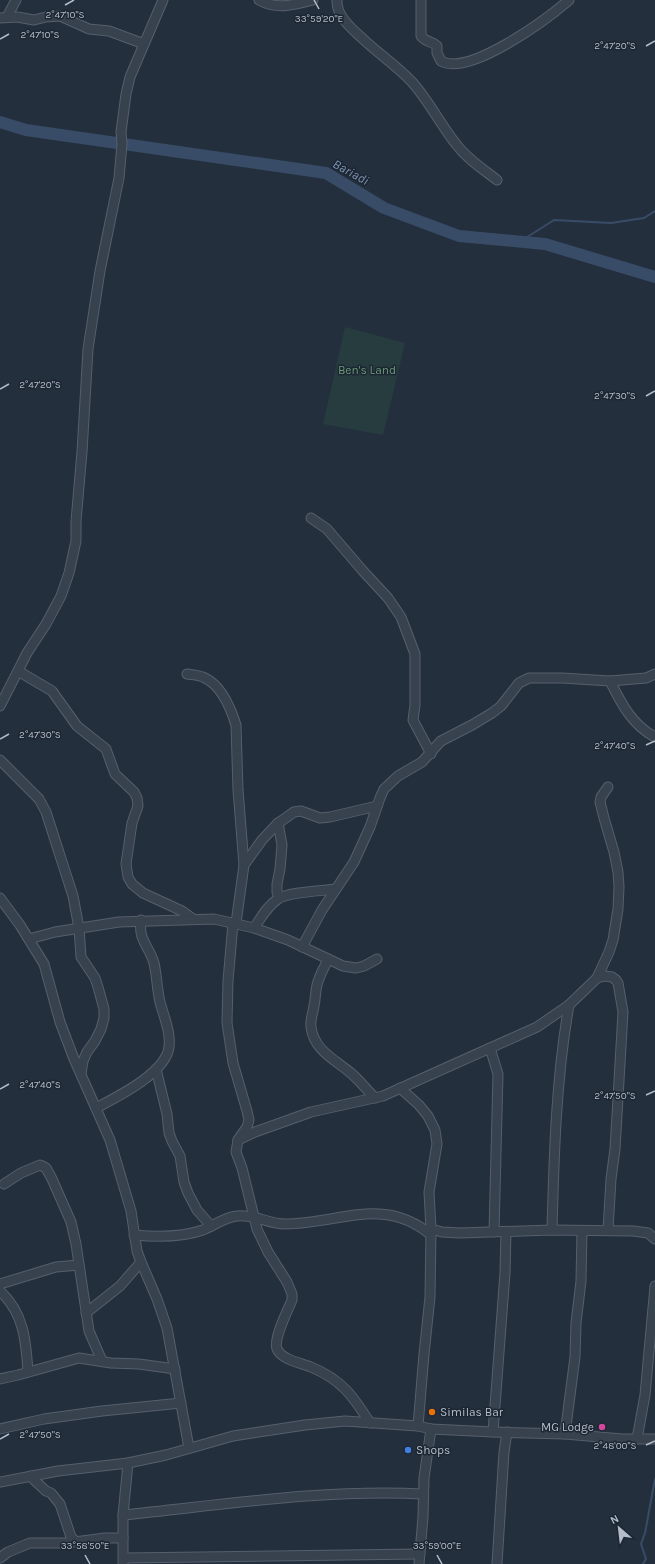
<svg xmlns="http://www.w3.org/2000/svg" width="655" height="1564" font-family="Karla,sans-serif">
  <rect width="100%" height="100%" fill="#242f3e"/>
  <!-- green -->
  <polygon fill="#263c3f" points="345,327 405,343 383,435 323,424"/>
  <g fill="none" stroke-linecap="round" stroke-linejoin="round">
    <!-- stream -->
    <g stroke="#394c67" stroke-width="2">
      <polyline points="521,241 554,220 611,223 644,218 655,211"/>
      <polyline points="643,1564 646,1559 641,1544 645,1533 655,1479"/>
    </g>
    <!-- river -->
    <polyline stroke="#394c67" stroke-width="12" points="0,122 26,130 326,173 384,208 459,236 545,244 655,277"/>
    <!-- minor casing -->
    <g stroke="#565f6c" stroke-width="11">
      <g id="minor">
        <path d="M259,0C277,10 294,5 313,0"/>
        <path d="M337,0C336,16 352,29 363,39C379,54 397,66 412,82C429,101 440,124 456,144C467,159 483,169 497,180"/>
        <path d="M421,0V36C425,42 432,41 437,46V53L441,61C469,77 547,19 569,0"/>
        <polyline points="7,17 16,0"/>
        <polyline points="0,18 17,17 34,20 46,17 60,16 89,29 109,31 144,44"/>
        <polyline points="311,518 327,529 363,571 388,598 401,617 415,654 415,705 413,720 431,754"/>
        <polyline points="18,671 52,691 77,726 106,749 115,774 134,792 137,798 138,806 132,823 126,864 128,877 132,884 143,893 182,911 193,919"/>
        <path d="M187,674C193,675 200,675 205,678C222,686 231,709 236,725L238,790L244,865"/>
        <path d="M610,681C621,703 632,725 655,737"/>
        <polyline points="0,706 27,653 46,624 61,596 69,573 76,541 76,521 82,452 88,349 100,271 119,178 122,144 121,132 126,94 130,77 163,0"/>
        <polyline points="0,760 39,799 46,812 73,896 79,928 81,957 95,978 98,987 104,1009 104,1018 101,1029 95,1041 87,1052 83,1061 81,1074"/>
        <polyline points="278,823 282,845 280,869 277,884 277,892 279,898"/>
        <polyline points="0,898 20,925 44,964 60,1022 74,1059 110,1140 131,1211 137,1251 141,1262 157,1299 167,1328 189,1448"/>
        <path d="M233,923L228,981L227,1023L233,1063L247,1111L249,1120L247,1127L238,1140L236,1152L242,1168L257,1229L268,1252L287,1282L292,1294V1300C288,1310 273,1339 277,1349C282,1360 301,1363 311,1367C342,1380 353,1396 370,1423"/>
        <polyline points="236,923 244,865 262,840 277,824 294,812 301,811 320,818 330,817 377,806"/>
        <path d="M254,928C261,918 267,906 278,899C288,892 321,891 336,889"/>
        <polyline points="29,939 55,932 119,922 214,919 254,928 288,940 343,966 356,968 364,966 377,959"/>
        <polyline points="302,947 322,910 354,862 370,827 380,798 384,789 398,776 422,762 441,741 472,725 492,713 501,706 519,683 529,678 562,678 610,681 646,678 655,674"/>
        <path d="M328,960C325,966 321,972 319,979C315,987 316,997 314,1006C313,1013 310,1020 311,1027C314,1051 336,1060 352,1074C360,1081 367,1090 375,1098"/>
        <polyline points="597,978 609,952 613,940 618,909 619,887 618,872 614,852 604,818 600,802 601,797 608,787"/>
        <polyline points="490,1048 498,1074 494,1232"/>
        <polyline points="156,1069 167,1114 169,1133 172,1141 180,1156 184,1182 188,1193 197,1210 211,1226"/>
        <polyline points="400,1088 419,1105 428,1116 435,1130 437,1144 429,1192 431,1229 430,1297 424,1354 418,1426"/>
        <path d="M96,1108C117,1097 166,1073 169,1047C171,1033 164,1017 160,1002C157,990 157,976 154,963C149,946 138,940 141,920"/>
        <polyline points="238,1140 255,1132 311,1112 383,1096 537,1027 569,1005 597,978 605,976 612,977 616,980 618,983 623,1012 615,1149 611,1179 608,1230"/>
        <polyline points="4,1184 21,1173 40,1165 46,1168 52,1179 71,1222 76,1244 89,1331 102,1361"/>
        <polyline points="431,1229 442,1232 460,1233 552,1230 633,1231 648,1233 655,1239"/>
        <path d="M552,1230C554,1155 556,1079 569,1005"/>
        <path d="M134,1235C155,1237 183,1237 203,1230C215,1225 225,1217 237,1216C254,1214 269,1224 285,1224C339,1224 384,1195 431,1235"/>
        <polyline points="0,1284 56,1267 79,1265"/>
        <path d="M0,1291C24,1313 26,1341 28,1372"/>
        <polyline points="86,1313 120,1286 141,1262"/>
        <polyline points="0,1379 18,1375 79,1358 111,1363 139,1364 175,1369"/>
        <polyline points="0,1429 44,1419 102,1411 181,1403"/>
        <polyline points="493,1432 505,1273 506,1232"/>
        <polyline points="565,1434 575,1357 576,1323 581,1281 582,1231"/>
        <polyline points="637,1439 645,1395 655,1286"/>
        <polyline points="30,1476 46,1491 51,1493 60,1504 71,1537 76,1542"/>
        <polyline points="0,1482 58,1471 128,1463 166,1455 233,1436 305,1425 345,1421 418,1426 431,1429 493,1432 565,1434 622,1439 655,1439"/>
        <path d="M123,1515C223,1505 323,1489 423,1494"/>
        <polyline points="0,1558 8,1552 30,1543 67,1543 105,1538 123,1538"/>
        <polyline points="124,1558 420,1554"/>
        <polyline points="123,1564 123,1515 128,1463"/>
        <polyline points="419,1564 423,1517 424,1478 431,1429"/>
        <polyline points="497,1564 504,1452 507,1432"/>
      </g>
    </g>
    <!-- minor -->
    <use href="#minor" stroke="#38414e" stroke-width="9"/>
  </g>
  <!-- ticks -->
  <path fill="none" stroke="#b4bcc9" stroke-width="1.5" d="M314,0L319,9M65,5L74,0M0,39L9,34M646,46L655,41M0,389L9,384M646,396L655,391M0,739L9,734M646,745L655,741M0,1089L9,1084M646,1095L655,1091M0,1439L9,1434M646,1445L655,1441M85,1555L90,1564M437,1555L442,1564"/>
  <!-- markers -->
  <circle fill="#e8710a" stroke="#1d2633" stroke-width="1.5" cx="432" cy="1412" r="4"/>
  <circle fill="#d1479c" stroke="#1d2633" stroke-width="1.5" cx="602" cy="1427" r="4"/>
  <circle fill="#3f7fe0" stroke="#1d2633" stroke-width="1.5" cx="408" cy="1450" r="4"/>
  <g text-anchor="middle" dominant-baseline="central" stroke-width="3" stroke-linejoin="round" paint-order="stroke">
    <!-- park labels -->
    <g font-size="12" fill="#6b9a76" stroke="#1d2633">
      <text x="367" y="370">Ben's Land</text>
    </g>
    <!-- poi labels -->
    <g font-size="12" fill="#b4bcc9" stroke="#1d2633" text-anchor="start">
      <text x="440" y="1412">Similas Bar</text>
      <text x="594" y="1427" text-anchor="end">MG Lodge</text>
      <text x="416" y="1450">Shops</text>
    </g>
    <!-- water labels -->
    <g font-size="13" font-style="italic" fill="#7c92b1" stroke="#1d2633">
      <text transform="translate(351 172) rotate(29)">Bariadi</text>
    </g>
  </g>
  <g font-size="10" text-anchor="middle" fill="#b4bcc9" stroke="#1d2633" stroke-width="3" stroke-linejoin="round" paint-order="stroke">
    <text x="65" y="18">2°47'10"S</text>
    <text x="319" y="22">33°59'20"E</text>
    <text x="40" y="38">2°47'10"S</text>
    <text x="615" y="49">2°47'20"S</text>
    <text x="40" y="388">2°47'20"S</text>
    <text x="615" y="399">2°47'30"S</text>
    <text x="40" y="738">2°47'30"S</text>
    <text x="615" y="749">2°47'40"S</text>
    <text x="40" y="1088">2°47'40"S</text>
    <text x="615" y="1099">2°47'50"S</text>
    <text x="40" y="1438">2°47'50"S</text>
    <text x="615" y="1449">2°48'00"S</text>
    <text x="85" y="1549">33°58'50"E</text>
    <text x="437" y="1549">33°59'00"E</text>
  </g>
  <!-- north arrow -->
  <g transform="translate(619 1528) rotate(332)" stroke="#1d2633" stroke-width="3" paint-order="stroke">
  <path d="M0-3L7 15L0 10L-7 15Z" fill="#b4bcc9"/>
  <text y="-6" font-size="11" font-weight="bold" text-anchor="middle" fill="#b4bcc9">N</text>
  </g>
</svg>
